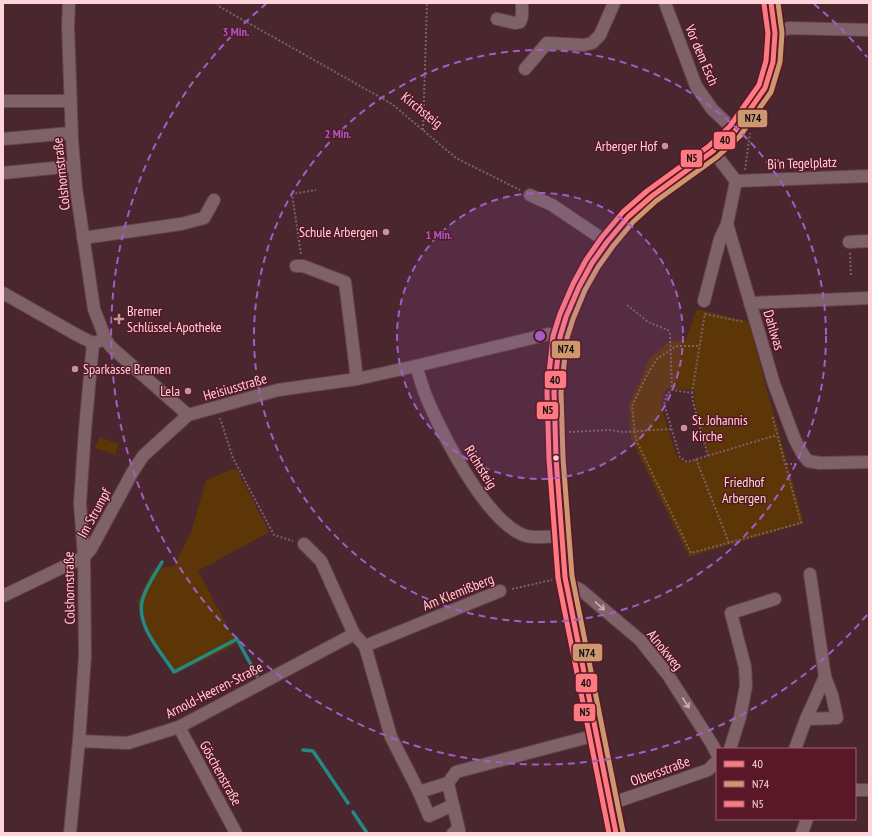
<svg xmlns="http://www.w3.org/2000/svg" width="872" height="836" font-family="'PT Sans Narrow',sans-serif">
  <rect width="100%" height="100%" fill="#4a262f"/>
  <!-- green -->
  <g fill="#5c3606" fill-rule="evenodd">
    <path d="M697,309L748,321L804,523L689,557L631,439L629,404L650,358L668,342L686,339ZM668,388L683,390L694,389L695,405L709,457L687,463L677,457L661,406L663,393Z"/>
    <polygon points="99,437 119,444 115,455 95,448"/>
    <polygon points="236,468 269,532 198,571 237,644 177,673 154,644 137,602 154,568 174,566 191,532 206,480"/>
  </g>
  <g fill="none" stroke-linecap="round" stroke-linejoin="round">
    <!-- stream -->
    <g stroke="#248985" stroke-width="3.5">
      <path d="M162,562C156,573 147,585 143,598C134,623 161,652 174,672L237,639L257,676"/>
      <polyline points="303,750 313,751 348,803"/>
      <polyline points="353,812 367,833"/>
    </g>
    <!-- minor casing -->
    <g stroke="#64444c" stroke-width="14">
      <g id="minor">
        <polyline points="69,3 68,26 72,140 76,188 94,309 106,340 111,347 188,415"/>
        <polyline points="665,3 696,86 712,109 735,131"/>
        <polyline points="497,19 515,23 520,22 522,17 522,3"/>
        <polyline points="775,33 789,28 869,30"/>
        <polyline points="525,69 547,43 584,45 592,43 600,35 614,3"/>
        <polyline points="3,101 70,101"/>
        <polyline points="3,139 71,133"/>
        <polyline points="713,151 736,181 727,224 774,384 795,440 802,453 808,461 820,463 869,462"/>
        <polyline points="3,173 74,166"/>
        <polyline points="736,181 869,176"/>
        <polyline points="530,195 552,205 607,242"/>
        <polyline points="83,238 181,224 204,218 214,200"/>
        <polyline points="849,242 869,241"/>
        <polyline points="296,266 303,266 345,282 357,379"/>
        <polyline points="3,293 77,335 93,343 100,341"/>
        <polyline points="704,301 720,239 727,224"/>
        <polyline points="750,303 869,298"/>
        <path d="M416,366C420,378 423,390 428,401C444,438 484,515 519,533C531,540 548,536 562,536"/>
        <polyline points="304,544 321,561 354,634 365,646 391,737 419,792"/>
        <polyline points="567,590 577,588 582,591 640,640 668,675 712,744 717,754"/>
        <polyline points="3,596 84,557 91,549 132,473 143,456 188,415 278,390 357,379 416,366 549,334 560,337"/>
        <polyline points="365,646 500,591"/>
        <polyline points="806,719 837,718 832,695 825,677"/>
        <polyline points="179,727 236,833"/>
        <polyline points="79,741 128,743 179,727 354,634"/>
        <polyline points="730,749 740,717 746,686 745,667 731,613 775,599"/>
        <polyline points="795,749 806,719 825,677 810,574"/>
        <polyline points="448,783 453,805 429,816 419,792 448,783 456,772 596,735"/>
        <polyline points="855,790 869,790"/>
        <polyline points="610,804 708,770 717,761"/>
        <polyline points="453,805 459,830 453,833"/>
        <polyline points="70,833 79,741 85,656 84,557 80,503 85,430 93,343"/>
        <polyline points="802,833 807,819"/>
      </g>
    </g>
    <!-- major casing -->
    <g stroke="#64444c" stroke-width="17">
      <polyline id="major" points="616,833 565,577 556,458 554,392 556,367 560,337 566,317 579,287 592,263 607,242 628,217 652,196 713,151 735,131 765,88 773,62 775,33 771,3"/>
    </g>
    <!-- path -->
    <g stroke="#7b6166" stroke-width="2" stroke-dasharray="2 2" stroke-linecap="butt">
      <polyline points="217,3 220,7 392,104 456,158 520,190"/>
      <polyline points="423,130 427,3"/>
      <polyline points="745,170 750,133"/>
      <polyline points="850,253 851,275"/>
      <polyline points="301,254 292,194 316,190"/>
      <polyline points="627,305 648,322 668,330 670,334 672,390"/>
      <polyline points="705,314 744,322"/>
      <polyline points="698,346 676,346 657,359 648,373 632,406 635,434 637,442 691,553 801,523 772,415"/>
      <polyline points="692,393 705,313"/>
      <polyline points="220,418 233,458 274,535 293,541"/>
      <polyline points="569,432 609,430 623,432 671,429"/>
      <polyline points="708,456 693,402 692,393 672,390 667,394 664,404 680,457 687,462 777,435"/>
      <polyline points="696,459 729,543"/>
      <polyline points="786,464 795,464"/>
      <polyline points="512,589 552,580"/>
    </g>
    <!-- minor -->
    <use href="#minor" stroke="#7e6267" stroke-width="12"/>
    <!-- major -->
    <use href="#major" stroke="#815f66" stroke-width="15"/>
    <!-- bus-1 casing -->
    <g stroke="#591727" stroke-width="8">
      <polyline id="bus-1" points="616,833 565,577 556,458 554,392 560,337 566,317 579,287 592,263 607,242 628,217 652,196 713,151 735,131 765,88 773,62 775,33 771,3"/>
    </g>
    <!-- bus-2 casing -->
    <g stroke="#591727" stroke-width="8">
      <polyline id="bus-2" points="623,832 572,576 563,458 561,392 567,338 573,319 585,290 598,267 613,246 633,222 656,201 717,157 740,136 771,92 780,62 782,33 778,3"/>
    </g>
    <!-- bus-3 casing -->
    <g stroke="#591727" stroke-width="8">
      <polyline id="bus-3" points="609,833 558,578 549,459 547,392 553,336 560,314 573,284 586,260 602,237 623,212 647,191 709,146 730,126 759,85 766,61 768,33 764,4"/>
    </g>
    <!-- bus-1 -->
    <use href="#bus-1" stroke="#fe7a81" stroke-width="5"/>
    <!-- bus-2 -->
    <use href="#bus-2" stroke="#cd976f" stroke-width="5"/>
    <!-- bus-3 -->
    <use href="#bus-3" stroke="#fe7a80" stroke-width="5"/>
  </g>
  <!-- one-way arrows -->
  <defs><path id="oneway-shaft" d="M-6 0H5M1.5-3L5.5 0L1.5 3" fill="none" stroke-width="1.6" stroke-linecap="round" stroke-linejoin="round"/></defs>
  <g stroke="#d1acb1">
    <use href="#oneway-shaft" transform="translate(600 606) rotate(41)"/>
    <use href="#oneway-shaft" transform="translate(686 703) rotate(57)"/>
  </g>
  <!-- distance rings -->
  <circle cx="540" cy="336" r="143" fill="#a25ec7" fill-opacity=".12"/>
  <g fill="none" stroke="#a25ec7" stroke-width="2" stroke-dasharray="7 5">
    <circle cx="540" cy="336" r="143"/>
    <circle cx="540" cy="336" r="286"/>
    <path d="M867 615A430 430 0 1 1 266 4M814 4A430 430 0 0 1 867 57"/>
  </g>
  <!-- markers -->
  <g fill="#bf979e" stroke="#591727" stroke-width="1.5">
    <circle cx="665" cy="146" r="4"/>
    <circle cx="386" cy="232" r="4"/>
    <path d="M117 313h4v4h4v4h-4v4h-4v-4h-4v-4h4z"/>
    <circle cx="75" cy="369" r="4"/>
    <circle cx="188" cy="391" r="4"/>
    <circle cx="684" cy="428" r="4"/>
  </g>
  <circle fill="#fed4d9" stroke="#591727" stroke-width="1.5" cx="556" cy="458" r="3.5"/>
  <g text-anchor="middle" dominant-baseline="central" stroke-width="3" stroke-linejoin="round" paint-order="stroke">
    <!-- street labels -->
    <g font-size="14" fill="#fed4d9" stroke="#591727">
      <text transform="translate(702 55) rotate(67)">Vor dem Esch</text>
      <text transform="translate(422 110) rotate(39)">Kirchsteig</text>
      <text transform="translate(802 163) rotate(-2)">Bi'n Tegelplatz</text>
      <text transform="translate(61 174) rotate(-96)">Colshornstraße</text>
      <text transform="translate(774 330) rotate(73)">Dahlwas</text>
      <text transform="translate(235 387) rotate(-16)">Heisiusstraße</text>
      <text transform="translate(481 467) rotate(58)">Richtsteig</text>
      <text transform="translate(94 513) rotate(-61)">Im Strumpf</text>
      <text transform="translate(69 588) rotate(-91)">Colshornstraße</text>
      <text transform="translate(458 592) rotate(-22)">Am Klemißberg</text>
      <text transform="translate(665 650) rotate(51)">Alnokweg</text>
      <text transform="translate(214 690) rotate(-27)">Arnold-Heeren-Straße</text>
      <text transform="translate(660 771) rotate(-20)">Olbersstraße</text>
      <text transform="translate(221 773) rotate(61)">Göschenstraße</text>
    </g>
    <!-- poi labels -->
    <g font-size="14" fill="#fed4d9" stroke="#591727" text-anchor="end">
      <text x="657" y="146">Arberger Hof</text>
      <text x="378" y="232">Schule Arbergen</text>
      <text x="127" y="311" text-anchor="start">Bremer<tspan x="127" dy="16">Schlüssel-Apotheke</tspan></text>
      <text x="83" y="369" text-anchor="start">Sparkasse Bremen</text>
      <text x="180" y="391">Lela</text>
      <text x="692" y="420" text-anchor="start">St. Johannis<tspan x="692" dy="16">Kirche</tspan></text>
    </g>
    <!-- park labels -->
    <g font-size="14" fill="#f2ddc7" stroke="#591727">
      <text x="744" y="482">Friedhof<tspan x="744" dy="16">Arbergen</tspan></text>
    </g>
  </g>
  <circle cx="540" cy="336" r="6" fill="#a25ec7" stroke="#591727" stroke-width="2"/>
  <g font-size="12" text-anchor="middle" font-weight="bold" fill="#a25ec7" stroke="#591727" stroke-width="3" stroke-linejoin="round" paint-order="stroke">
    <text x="236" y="36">3 Min.</text>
    <text x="338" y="138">2 Min.</text>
    <text x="439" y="239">1 Min.</text>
  </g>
  <g stroke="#591727" stroke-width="1.5">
    <rect x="737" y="109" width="31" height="19" rx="4" fill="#cd976f"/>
    <rect x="713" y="131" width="23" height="19" rx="4" fill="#fe7a81"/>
    <rect x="680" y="149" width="23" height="19" rx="4" fill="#fe7a80"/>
    <rect x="551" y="340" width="30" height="19" rx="4" fill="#cd976f"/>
    <rect x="544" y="370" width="23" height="19" rx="4" fill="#fe7a81"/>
    <rect x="536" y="401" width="23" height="19" rx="4" fill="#fe7a80"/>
    <rect x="572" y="643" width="31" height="19" rx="4" fill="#cd976f"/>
    <rect x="575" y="673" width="23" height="20" rx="4" fill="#fe7a81"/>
    <rect x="573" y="703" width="23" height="19" rx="4" fill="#fe7a80"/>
  </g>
  <g font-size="11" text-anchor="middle" font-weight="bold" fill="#111">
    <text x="753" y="122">N74</text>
    <text x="725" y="144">40</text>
    <text x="692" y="162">N5</text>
    <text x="566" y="353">N74</text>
    <text x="555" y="384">40</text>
    <text x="548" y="414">N5</text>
    <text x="587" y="657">N74</text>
    <text x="586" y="687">40</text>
    <text x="585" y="716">N5</text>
  </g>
  <!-- border -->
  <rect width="872" height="836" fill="none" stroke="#fed4d9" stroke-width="8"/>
  <!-- legend -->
  <rect x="716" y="748" width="140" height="72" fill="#591727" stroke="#9b636e"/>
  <rect x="724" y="761" width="20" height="6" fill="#fe7a81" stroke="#9b636e"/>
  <text x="752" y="768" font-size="12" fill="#fed4d9">40</text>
  <rect x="724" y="781" width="20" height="6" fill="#cd976f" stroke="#9b636e"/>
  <text x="752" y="788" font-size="12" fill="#fed4d9">N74</text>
  <rect x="724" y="801" width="20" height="6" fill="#fe7a80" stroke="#9b636e"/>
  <text x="752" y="808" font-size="12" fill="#fed4d9">N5</text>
</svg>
